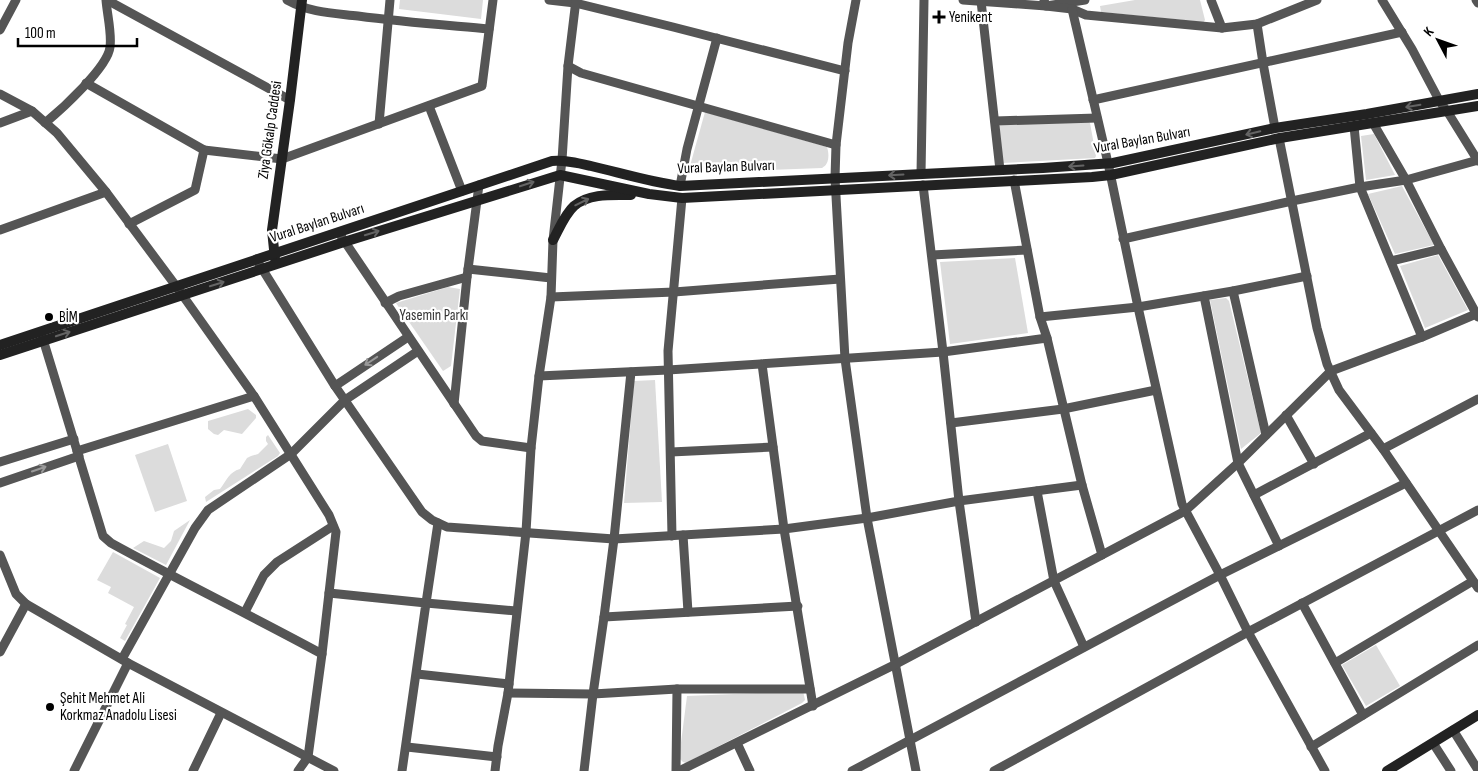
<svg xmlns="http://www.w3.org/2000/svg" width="1478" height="771" font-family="'Sofia Sans Condensed',sans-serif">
  <rect width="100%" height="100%" fill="#fff"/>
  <!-- green -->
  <g fill="#dcdcdc">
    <polygon points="400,0 483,0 481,19 399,9"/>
    <polygon points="1135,0 1200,0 1205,20 1203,23 1194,21 1101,12 1100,6"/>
    <path d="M705,112L827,147C829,153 830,164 822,168L688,173Z"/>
    <polygon points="1087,121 1090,123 1096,156 1095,158 1003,163 999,126 1002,124"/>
    <polygon points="1374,134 1395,175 1366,180 1361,136"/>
    <polygon points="1402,186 1434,245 1395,254 1368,194"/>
    <polygon points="1438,255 1468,310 1425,328 1400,266"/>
    <polygon points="1015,258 1028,333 950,344 940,262"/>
    <polygon points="448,287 460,289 451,366 443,371 396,303"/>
    <polygon points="1226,298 1229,301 1261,433 1241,449 1210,300"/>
    <polygon points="655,380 662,502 624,503 634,381"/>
    <polygon points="248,409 256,415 256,418 242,434 224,430 218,435 214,434 208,429 208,421"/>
    <path d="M268,435L280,453L278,456L206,502L205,497L214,490L220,489C227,480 229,472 240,469L247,458L251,456L258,454L268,444L266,441V437Z"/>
    <polygon points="168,444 187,501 155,512 135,455"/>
    <polygon points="190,520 166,565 133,548 144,541 164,548 171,541 174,531"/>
    <polygon points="113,552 160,578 125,641 120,638 127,625 125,624 134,607 108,593 111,587 97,580"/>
    <polygon points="1376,645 1400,686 1366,706 1342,665"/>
    <polygon points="803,691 805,700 802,703 686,763 683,762 679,758 687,696"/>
  </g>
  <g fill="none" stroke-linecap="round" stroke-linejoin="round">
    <!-- street -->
    <g stroke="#555" stroke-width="9">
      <polyline points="107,0 290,100"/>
      <path d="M287,0C311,13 332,13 358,16C402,22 445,25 489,29"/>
      <polyline points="549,0 575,3 673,27 845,71"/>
      <polyline points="856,0 848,43 836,145 835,178 845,359 867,518 916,771"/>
      <polyline points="963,0 1046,6 1085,0"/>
      <polyline points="1044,0 1046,6 1072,9 1086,15 1222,28 1257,24 1317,0"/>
      <polyline points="1211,0 1222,28"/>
      <polyline points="1382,0 1412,49 1440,102 1447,111 1478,161"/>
      <polyline points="1476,0 1478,3"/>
      <polyline points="981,1 1000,170"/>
      <polyline points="1072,9 1108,163 1138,307 1182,504 1220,575 1248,632 1325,771"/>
      <polyline points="1257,24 1263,63 1275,128"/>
      <polyline points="0,30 16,0"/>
      <polyline points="568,66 581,73 836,145"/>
      <polyline points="86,83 204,150"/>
      <polyline points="0,94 32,111 57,133 106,192 176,286 254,396 329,515 336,532 322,654 308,757 298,771"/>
      <polyline points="1093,100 1402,32"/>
      <polyline points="429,106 462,191"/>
      <polyline points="995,121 1097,118"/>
      <polyline points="0,123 32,111"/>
      <path d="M45,123C62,109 108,67 110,47C112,33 107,14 106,0"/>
      <polyline points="1373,123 1406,180 1441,249 1478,317"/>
      <polyline points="379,124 390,0"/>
      <polyline points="1354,126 1360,187 1422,337"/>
      <polyline points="1279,138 1317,328 1327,364 1339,390 1383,449 1478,588"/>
      <polyline points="921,174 924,0"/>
      <polyline points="1014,180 1040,317 1047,338 1082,485 1102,555"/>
      <polyline points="923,185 943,352 959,501 976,622"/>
      <polyline points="680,186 687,149 717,38"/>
      <polyline points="129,224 195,190 204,150 282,159 482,86 493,0"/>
      <polyline points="0,230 106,192"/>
      <polyline points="341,236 476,436 482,441 531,448"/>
      <polyline points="1123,239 1292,201 1360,187 1406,180 1478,160"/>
      <polyline points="932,255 1027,250"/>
      <polyline points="256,259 335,386 422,512 432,520 447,527 614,539 784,529 867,518 959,501 1082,485"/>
      <polyline points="1391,261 1441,249"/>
      <polyline points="468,269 551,278"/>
      <polyline points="1233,291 1266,435"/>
      <polyline points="1204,296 1238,463 1279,546"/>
      <polyline points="551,297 674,292 840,279"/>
      <polyline points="385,303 399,296 467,277"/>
      <polyline points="1040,317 1138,307 1233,291 1307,276"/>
      <path d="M42,336L103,536L111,543C180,581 252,616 322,654"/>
      <polyline points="762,364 784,529 813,706"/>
      <polyline points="631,372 614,539 604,617 798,606"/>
      <polyline points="539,376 668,370 943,352 1047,338"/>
      <polyline points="335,386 408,337"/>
      <polyline points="454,404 467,277 479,185"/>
      <polyline points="1286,415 1314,464"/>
      <polyline points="951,423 1063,409 1156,390"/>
      <polyline points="1383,449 1478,399"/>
      <polyline points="77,451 254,396"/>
      <polyline points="671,452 773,447"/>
      <polyline points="0,462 74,439"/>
      <polyline points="0,483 79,456"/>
      <polyline points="1037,491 1054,581 1084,647"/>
      <polyline points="1254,495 1371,433"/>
      <polyline points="438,523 426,603 516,611"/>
      <polyline points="683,535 688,612"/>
      <polyline points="672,536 668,351 682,198"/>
      <polyline points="0,555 16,594 26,604 128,663 334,771"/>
      <polyline points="329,593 426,603 402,771"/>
      <polyline points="1302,603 1363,715"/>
      <polyline points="245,612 264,575 277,562 333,526"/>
      <polyline points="0,652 26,604"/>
      <polyline points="122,659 195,528 208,510 291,454 345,400 418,351"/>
      <polyline points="1335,663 1473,581"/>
      <polyline points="417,674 509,684"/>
      <polyline points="508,693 593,694 677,689 810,689"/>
      <polyline points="1453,730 1478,770"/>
      <polyline points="737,743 750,771"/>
      <polyline points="1433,743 1451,771"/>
      <polyline points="407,747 497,757"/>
      <polyline points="1311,747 1478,645"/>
      <polyline points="74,771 128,663"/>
      <polyline points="193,771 221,713"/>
      <polyline points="495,771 498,746 508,693 526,532 531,448 539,376 551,297 553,240 562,160 568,66 576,0"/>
      <polyline points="584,771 593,694 604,617"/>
      <polyline points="676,771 677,689"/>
      <polyline points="679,771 896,664 1185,511 1238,463 1331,371 1422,337 1476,314"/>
      <polyline points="852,771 1220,575 1406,483"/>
      <polyline points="994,771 1248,632 1478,510"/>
    </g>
    <!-- secondary -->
    <g stroke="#222" stroke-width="10">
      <path d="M553,240C559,229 565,214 574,206C589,193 613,195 631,195"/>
      <polyline points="275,259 272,230 290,100 302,0"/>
      <path d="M0,345L552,161C566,160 578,163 591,166C621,173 650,182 680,186L1043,168L1113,163L1275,128L1367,114L1478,94"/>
      <polyline points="0,355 344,242 560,175 649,194 682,198 1092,177 1111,175 1280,138 1478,106"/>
      <polyline points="1387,771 1478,715"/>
    </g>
  </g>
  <!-- one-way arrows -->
  <defs><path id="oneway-shaft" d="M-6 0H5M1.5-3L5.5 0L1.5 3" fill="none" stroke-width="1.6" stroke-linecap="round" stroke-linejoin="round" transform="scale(1.25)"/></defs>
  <g stroke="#646464">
    <use href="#oneway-shaft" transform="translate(1413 106) rotate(171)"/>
    <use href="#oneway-shaft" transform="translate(1253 133) rotate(167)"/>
    <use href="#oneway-shaft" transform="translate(1076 166) rotate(176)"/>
    <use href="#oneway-shaft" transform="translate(896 175) rotate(177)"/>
    <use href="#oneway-shaft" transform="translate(527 184) rotate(-18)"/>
    <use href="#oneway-shaft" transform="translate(582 202) rotate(-26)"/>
    <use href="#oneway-shaft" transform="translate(372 233) rotate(-17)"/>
    <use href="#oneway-shaft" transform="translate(217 284) rotate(-17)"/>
    <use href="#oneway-shaft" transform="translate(63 334) rotate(-18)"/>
  </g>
  <g stroke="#999">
    <use href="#oneway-shaft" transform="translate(371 361) rotate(146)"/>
    <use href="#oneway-shaft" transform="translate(39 469) rotate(-19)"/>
  </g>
  <!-- markers -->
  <g fill="#000" stroke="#fff" stroke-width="2">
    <path d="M936.5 9.5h5v5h5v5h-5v5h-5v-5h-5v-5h5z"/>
    <circle cx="49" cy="317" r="5"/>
    <circle cx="50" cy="707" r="5"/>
  </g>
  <g text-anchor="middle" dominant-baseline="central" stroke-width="4.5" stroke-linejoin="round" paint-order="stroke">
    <!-- poi labels -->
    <g font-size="15" fill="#000" stroke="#fff" text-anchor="start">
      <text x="949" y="17">Yenikent</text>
      <text x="59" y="317">BİM</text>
      <text x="60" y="698">Şehit Mehmet Ali<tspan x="60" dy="17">Korkmaz Anadolu Lisesi</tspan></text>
    </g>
    <!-- street labels -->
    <g font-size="15" fill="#000" stroke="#fff">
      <text transform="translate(270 130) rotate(-82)">Ziya Gökalp Caddesi</text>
      <text transform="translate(1142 140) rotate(-10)">Vural Baylan Bulvarı</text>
      <text transform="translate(726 167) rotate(-2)">Vural Baylan Bulvarı</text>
      <text transform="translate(317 223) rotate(-18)">Vural Baylan Bulvarı</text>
    </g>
    <!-- park labels -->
    <g font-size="15" fill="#333" stroke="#fff">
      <text x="434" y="315">Yasemin Parkı</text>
    </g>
  </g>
  <!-- north arrow -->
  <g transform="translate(1438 40) rotate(311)" stroke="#ffffff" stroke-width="4" paint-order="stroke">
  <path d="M0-4L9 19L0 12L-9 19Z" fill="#000000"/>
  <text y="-8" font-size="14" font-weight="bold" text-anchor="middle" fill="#000000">K</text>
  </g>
  <!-- scale -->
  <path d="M18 38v8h119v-8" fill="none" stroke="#000000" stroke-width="2.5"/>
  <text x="25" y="38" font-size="15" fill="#000000" stroke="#ffffff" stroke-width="4" paint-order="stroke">100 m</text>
</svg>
